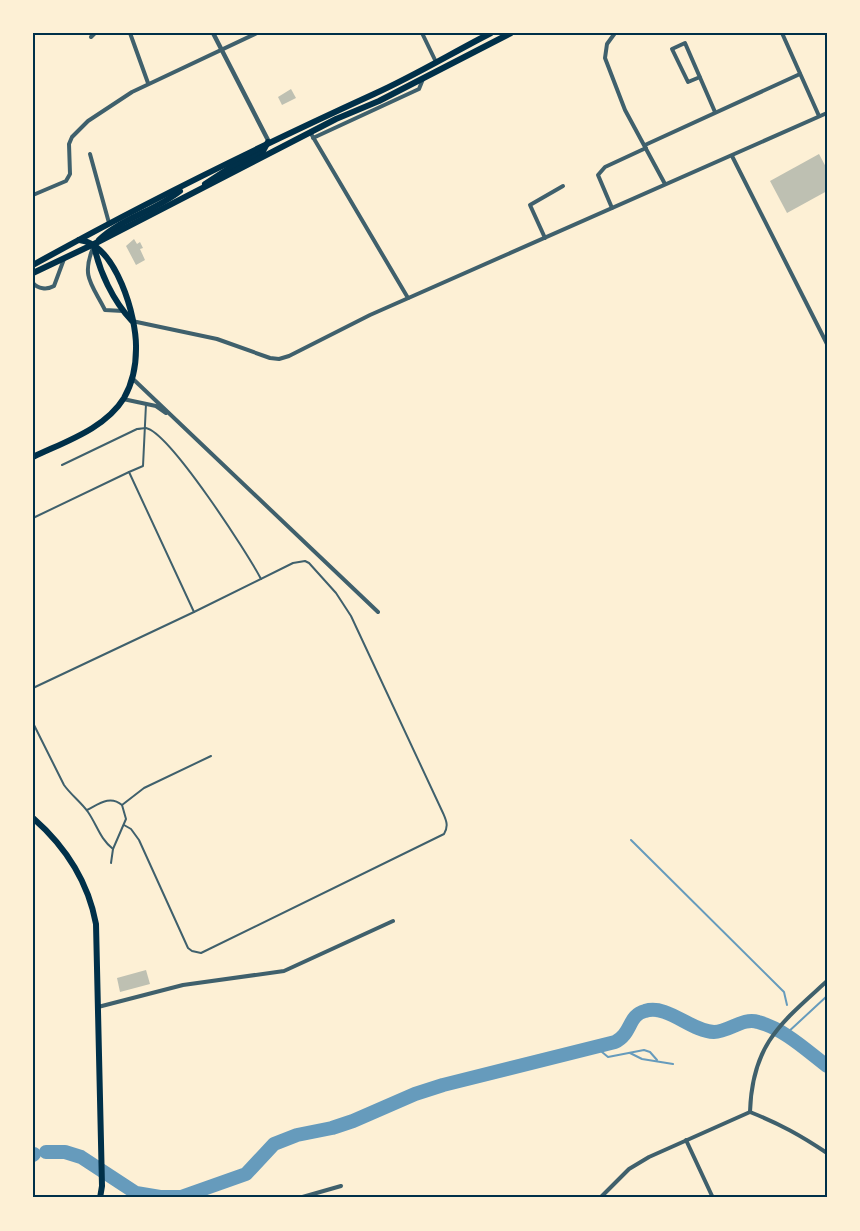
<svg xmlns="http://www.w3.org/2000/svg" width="860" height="1231" font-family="'Roboto Condensed',sans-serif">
  <rect width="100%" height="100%" fill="#fdf0d5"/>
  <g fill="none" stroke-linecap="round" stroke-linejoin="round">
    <!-- stream -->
    <g stroke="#669bbc" stroke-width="2">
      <polyline points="631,840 784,992 787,1005"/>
      <polyline points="786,1034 827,996"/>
      <polyline points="596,1047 608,1057 644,1050 650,1052 657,1060"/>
      <polyline points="630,1053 642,1059 673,1064"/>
    </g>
    <!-- river -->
    <g stroke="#669bbc" stroke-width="14">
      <path d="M46,1152H65L81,1157L136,1193L160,1197H181L246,1174L274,1144L297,1135L332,1128L353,1121L415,1094L443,1085L615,1042C632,1034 628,1015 645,1011C668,1004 690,1031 714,1032C729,1032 743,1017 758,1022C784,1029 806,1050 827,1066"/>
      <polyline points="33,1155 34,1154"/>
    </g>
  </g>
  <!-- building -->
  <g fill="#bec0b2">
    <polygon points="291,89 296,98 282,105 278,97"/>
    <polygon points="819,154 827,169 827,191 787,213 770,181"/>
    <polygon points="134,239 137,244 140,242 143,248 140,249 145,260 136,265 126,246"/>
    <polygon points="146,970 150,984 120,992 117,978"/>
  </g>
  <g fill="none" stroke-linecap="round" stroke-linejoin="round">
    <!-- service -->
    <g stroke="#3f606c" stroke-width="2">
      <path d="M62,465L137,429C140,429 143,428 146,428C170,433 248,554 261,579"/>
      <polyline points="33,518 129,472"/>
      <polyline points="33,688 194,612 129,472 143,466 146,404"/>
      <path d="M33,723L64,785C71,795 81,802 88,812C97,825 100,839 113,849L111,863"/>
      <polyline points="122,805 144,788 211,756"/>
      <path d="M87,810C99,804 110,795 122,805L126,819L113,849"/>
      <path d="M124,825L131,829L139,840L188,948L192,951L201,953L444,834C449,826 446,820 443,813L351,616L336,593L309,563L305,561L293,563L194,612"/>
    </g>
    <!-- minor -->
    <g stroke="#3f606c" stroke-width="4">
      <polyline points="130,33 148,83"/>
      <polyline points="422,33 436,62"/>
      <polyline points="615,33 607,44 605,58 625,110 665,184"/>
      <polyline points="782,33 819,116"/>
      <polyline points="91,37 95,33"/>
      <polyline points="700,77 688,82 672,49 685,43 715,112"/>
      <polyline points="310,132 408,298"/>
      <polyline points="313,138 419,89 423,79"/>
      <polyline points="645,145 800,74"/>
      <polyline points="90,154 109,223"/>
      <polyline points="732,156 827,344"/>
      <polyline points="33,195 66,181 70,174 69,144 72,137 88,121 132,92 257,33"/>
      <polyline points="612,208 598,175 605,167 646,148"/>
      <polyline points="545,238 530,205 563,186"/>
      <path d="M93,248C81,277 92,284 105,310L123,311"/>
      <path d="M33,283C38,289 47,290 54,286L64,259"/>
      <polyline points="132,321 217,339 270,358 279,359 289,356 370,315 827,113"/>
      <polyline points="132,378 378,612"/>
      <polyline points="123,399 156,406 166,413"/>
      <polyline points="98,1007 183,985 284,971 393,921"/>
      <path d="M750,1112C752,1044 781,1023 827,981"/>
      <path d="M750,1112C780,1124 800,1135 827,1153"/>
      <polyline points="686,1140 713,1198"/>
      <polyline points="299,1198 341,1186"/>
      <polyline points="600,1198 629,1169 649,1157 750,1112"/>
    </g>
    <!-- tertiary -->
    <polyline stroke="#3f606c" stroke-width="4.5" points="213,33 269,142"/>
    <!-- primary -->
    <g stroke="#003049" stroke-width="6">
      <polyline points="205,184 228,169 263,151 268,142"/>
      <path d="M99,240C122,218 155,211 180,191"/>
      <path d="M94,245C99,271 113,301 132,321"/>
      <path d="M33,265C144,203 258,147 374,94C414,76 452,53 491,33"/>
      <polyline points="33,273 94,244 336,119 379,101 511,33"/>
      <path d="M33,457C64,442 105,429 124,398C132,384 136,365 136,349C137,317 116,244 79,240"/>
      <path d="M33,818C66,847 88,881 96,924L102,1186L100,1198"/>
    </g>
  </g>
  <!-- border -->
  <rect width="860" height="1231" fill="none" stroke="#fdf0d5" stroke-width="69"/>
  <rect x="34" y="34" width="792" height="1162" fill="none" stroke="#003049" stroke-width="2"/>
</svg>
